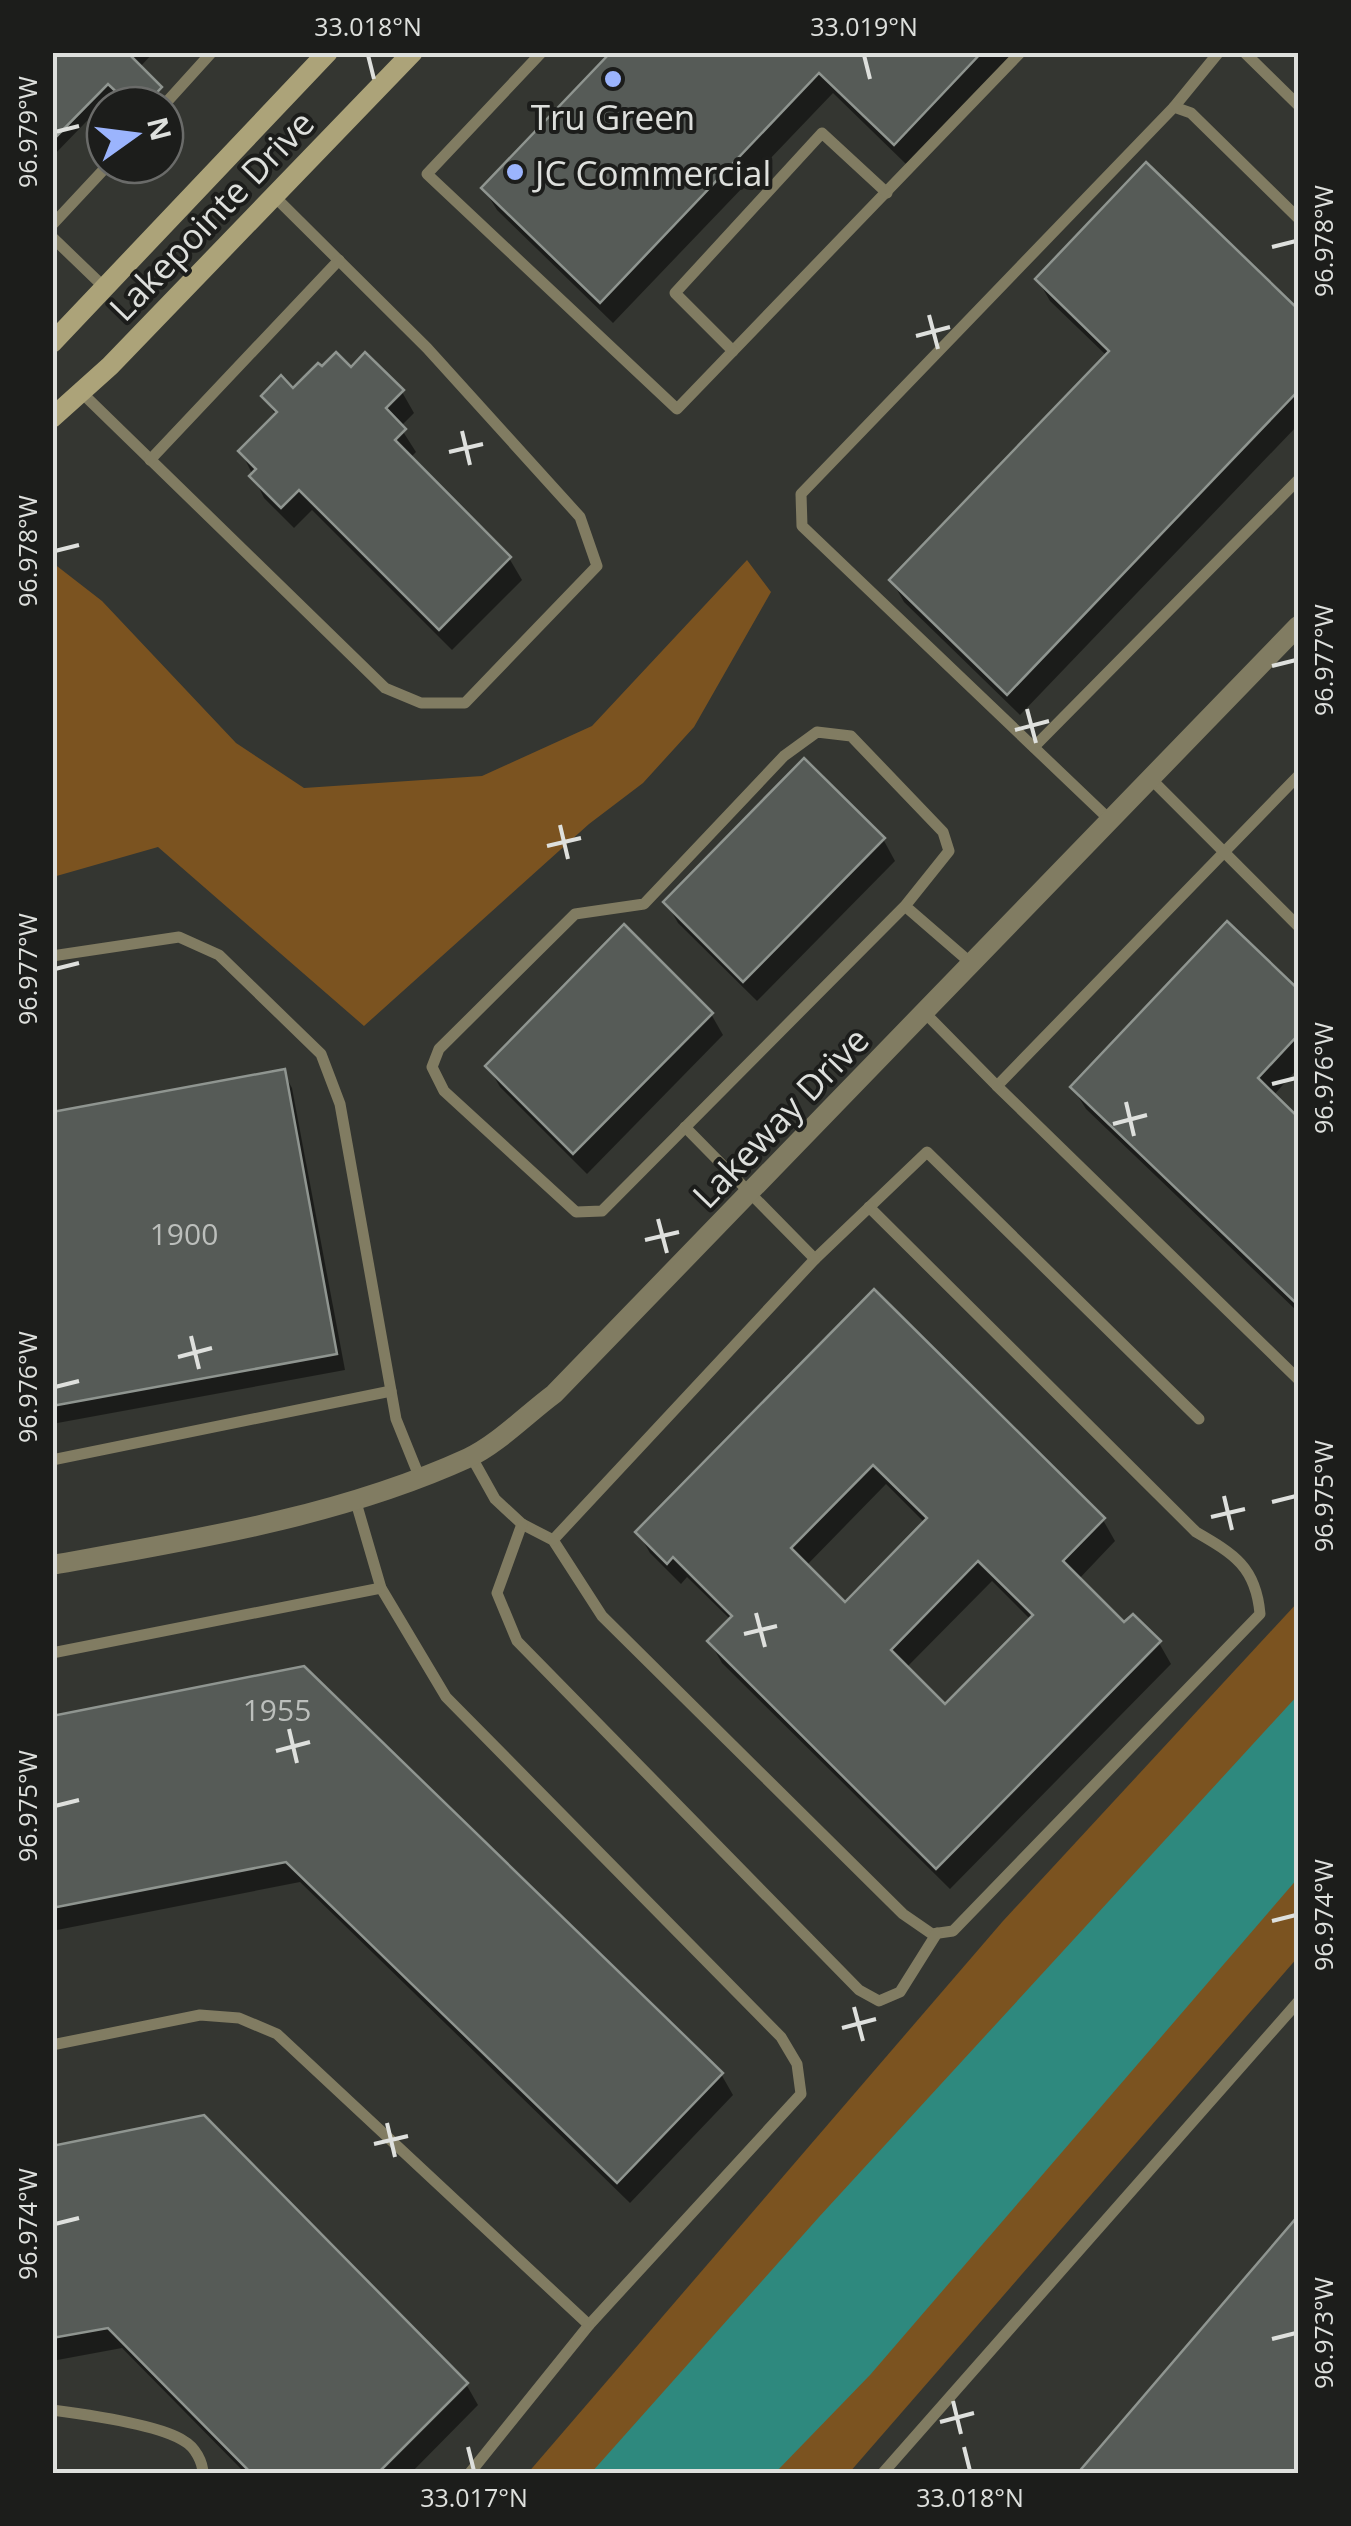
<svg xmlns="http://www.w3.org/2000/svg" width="1351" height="2526" font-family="'Open Sans',sans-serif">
  <rect width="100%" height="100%" fill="#343631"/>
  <!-- green -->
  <g fill="#7b5320">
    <polygon points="747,560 771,592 694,727 643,783 589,824 364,1026 158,847 53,877 53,563 102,601 236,743 304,788 482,776 592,726"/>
    <polygon points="1298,1602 1298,1957 849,2473 527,2474 1003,1921"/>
  </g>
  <!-- water -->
  <polygon fill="#2e897e" points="1298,1695 1298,1878 870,2375 775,2473 591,2473 819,2217"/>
  <!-- shadow -->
  <g fill="#0007" fill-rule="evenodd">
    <polygon points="52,52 154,52 139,68 166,99 160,105 128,105 115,92 52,157"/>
    <polygon points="615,52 1014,52 907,165 833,93 613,323 497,210 484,189"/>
    <polygon points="1146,166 1298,313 1298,425 1020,715 904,602 892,581 1107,356 1050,301 1038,280"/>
    <polygon points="351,370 402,392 414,413 400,427 416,452 410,458 509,558 522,580 452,650 312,510 294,528 264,498 241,451 276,416 264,396 293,391"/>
    <polygon points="883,839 895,861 757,1001 678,923 666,902"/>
    <polygon points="1227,925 1298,993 1298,1068 1273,1096 1298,1120 1298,1312 1086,1109 1073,1088"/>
    <polygon points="711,1014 723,1035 587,1174 500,1087 488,1066"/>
    <polygon points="283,1072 292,1088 345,1370 52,1424 52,1115"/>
    <path d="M874,1292L1103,1520L1115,1541L1078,1580L1124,1626L1159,1643L1171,1664L950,1889L722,1663L710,1642L731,1620L687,1577L681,1584L650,1553L638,1532ZM886,1484L925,1523L845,1605L806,1566ZM992,1581L1031,1620L945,1707L906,1668Z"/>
    <polygon points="52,1718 721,2074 733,2095 630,2203 300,1882 52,1931"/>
    <polygon points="52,2148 466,2384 478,2405 410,2474 246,2474 122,2348 52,2361"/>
    <polygon points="1298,2220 1298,2474 1080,2474"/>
  </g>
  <!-- building -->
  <g fill="#565b57" stroke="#8f9590" stroke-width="2.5" fill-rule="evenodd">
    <polygon points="52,52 127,52 162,87 145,105 130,105 108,84 52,141"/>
    <polygon points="611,52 982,52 894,145 819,73 600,303 481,188"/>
    <polygon points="1146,162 1298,309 1298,391 1007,695 889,580 1109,351 1035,279"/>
    <polygon points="336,352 351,367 365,352 404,390 386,408 406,429 395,440 511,557 439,630 299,490 281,508 249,476 256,469 238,451 277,412 261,396 281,375 293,388 318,363 322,366"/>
    <polygon points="804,758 885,838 743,982 663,902"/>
    <polygon points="1227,921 1298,989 1298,1035 1258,1078 1298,1117 1298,1305 1070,1087"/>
    <polygon points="624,924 713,1013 573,1154 485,1066"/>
    <polygon points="285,1069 337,1354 52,1406 52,1112"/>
    <path d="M874,1289L1105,1518L1063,1561L1124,1622L1133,1614L1161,1641L936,1869L707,1641L732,1616L673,1557L667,1564L635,1532ZM873,1465L927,1518L845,1602L791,1548ZM978,1561L1033,1615L945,1704L891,1650Z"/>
    <polygon points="304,1666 723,2073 617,2183 286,1862 52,1908 52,1716"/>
    <polygon points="204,2115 468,2383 377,2474 252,2474 108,2328 52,2338 52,2146"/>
    <polygon points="1298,2216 1298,2474 1077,2474"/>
  </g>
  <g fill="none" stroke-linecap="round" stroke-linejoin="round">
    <!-- service -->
    <g stroke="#817c62" stroke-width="11">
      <polyline points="542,52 427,174 677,409 1021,52"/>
      <polyline points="1244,52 1298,105"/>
      <polyline points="164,105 212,52"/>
      <polyline points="1174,107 1219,52"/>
      <polyline points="52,225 108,165"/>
      <polyline points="52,237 105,288"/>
      <polyline points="733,351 675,293 822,133 887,193"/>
      <polyline points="81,392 385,688 421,703 465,703 597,566 580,517 427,348 274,196"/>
      <polyline points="150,460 339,260"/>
      <polyline points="1034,747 1298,480"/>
      <polyline points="1298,776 997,1086 1298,1379"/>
      <polyline points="1151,779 1298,926"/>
      <polyline points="1111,821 802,526 801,494 1174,107 1191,113 1298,218"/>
      <polyline points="905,906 602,1211 576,1212 444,1091 432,1067 439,1049 575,914 644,904 784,756 817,732 851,736 943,832 949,851 905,906 972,964"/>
      <polyline points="52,956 179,937 219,955 321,1054 340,1104 396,1419 419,1476"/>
      <polyline points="925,1013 997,1086"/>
      <polyline points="685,1127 815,1259 927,1152 1199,1419"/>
      <path d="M471,1456L495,1499L522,1524L553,1540L602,1616L903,1914L932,1934L953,1931L1260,1614C1256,1567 1234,1554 1196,1532L869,1207"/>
      <polyline points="52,1460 391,1391"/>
      <polyline points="355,1499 381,1588 446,1697 781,2037 797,2064 801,2094 589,2325 469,2474"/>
      <polyline points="522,1524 497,1593 517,1641 859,1990 879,2001 900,1992 937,1933"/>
      <polyline points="553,1540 815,1259"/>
      <polyline points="52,1653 381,1588"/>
      <polyline points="52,2045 200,2015 239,2018 277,2034 589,2325"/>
      <path d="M52,2410C83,2414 160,2425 184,2441C195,2447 203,2462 203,2474"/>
      <polyline points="882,2474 1298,2002"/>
    </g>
    <!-- tertiary -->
    <path stroke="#817c62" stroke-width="20" d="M52,1565C191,1540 339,1517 468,1458C498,1444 527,1414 554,1394L1298,626"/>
    <!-- secondary -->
    <g stroke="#aca379" stroke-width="20">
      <polyline points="52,343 328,52"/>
      <polyline points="52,418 110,366 413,52"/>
    </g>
  </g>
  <!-- ticks -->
  <path fill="none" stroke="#dee0dd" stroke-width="4" d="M368,55L374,79M864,55L870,79M55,132L79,126M1272,247L1296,241M929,315L938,349M916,336L950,327M462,431L470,465M449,452L483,444M55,551L79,545M1272,666L1296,660M1027,709L1036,743M1015,730L1049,721M560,825L568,859M547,846L581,838M55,969L79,963M1272,1084L1296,1078M1126,1102L1134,1136M1113,1124L1147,1115M658,1219L667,1253M645,1240L679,1232M191,1336L199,1369M178,1357L212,1348M55,1387L79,1381M1224,1496L1232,1530M1272,1502L1296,1496M1211,1517L1245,1509M756,1613L765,1647M744,1634L777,1626M289,1729L297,1763M276,1751L310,1742M55,1806L79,1800M1272,1921L1296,1915M854,2007L863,2041M842,2028L876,2019M387,2123L395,2157M374,2144L408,2136M55,2224L79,2218M1272,2339L1296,2333M953,2401L961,2434M940,2422L974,2413M468,2447L474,2471M964,2447L970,2471"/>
  <!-- markers -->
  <g fill="#9bb4fd" stroke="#1c1d1b" stroke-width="4">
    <circle cx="613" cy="79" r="10"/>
    <circle cx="515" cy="172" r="10"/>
  </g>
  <g text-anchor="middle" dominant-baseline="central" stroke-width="8" stroke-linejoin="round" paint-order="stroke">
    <!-- number labels -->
    <g font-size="30" fill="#bcbfbc">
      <text x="184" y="1233">1900</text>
      <text x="277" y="1709">1955</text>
    </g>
    <!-- poi labels -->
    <g font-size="35" fill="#dee0dd" stroke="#1c1d1b">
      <text x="613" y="116">Tru Green</text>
      <text x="535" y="172" text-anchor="start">JC Commercial</text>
    </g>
    <!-- street labels -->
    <g font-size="35" fill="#dee0dd" stroke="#1c1d1b">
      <text transform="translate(211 215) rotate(-46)">Lakepointe Drive</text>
      <text transform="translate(780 1117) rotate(-46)">Lakeway Drive</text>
    </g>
  </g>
  <!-- border -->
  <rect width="1351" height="2526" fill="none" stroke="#1c1d1b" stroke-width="110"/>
  <!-- north arrow -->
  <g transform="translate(135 135) rotate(76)"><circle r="48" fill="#1c1d1b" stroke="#6a6b69" stroke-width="2.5"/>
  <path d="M0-8L18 38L0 25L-18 38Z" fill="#9bb4fd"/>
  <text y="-15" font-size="28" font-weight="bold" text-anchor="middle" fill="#dee0dd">N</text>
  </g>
  <rect x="55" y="55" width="1241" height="2416" fill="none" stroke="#dee0dd" stroke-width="4"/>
  <g font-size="25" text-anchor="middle" fill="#dee0dd">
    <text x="368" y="36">33.018°N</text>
    <text x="864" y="36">33.019°N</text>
    <text transform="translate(28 132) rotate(-90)" y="9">96.979°W</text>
    <text transform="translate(1324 241) rotate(-90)" y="9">96.978°W</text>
    <text transform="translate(28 551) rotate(-90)" y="9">96.978°W</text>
    <text transform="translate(1324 660) rotate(-90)" y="9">96.977°W</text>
    <text transform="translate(28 969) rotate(-90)" y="9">96.977°W</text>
    <text transform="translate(1324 1078) rotate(-90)" y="9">96.976°W</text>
    <text transform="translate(28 1387) rotate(-90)" y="9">96.976°W</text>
    <text transform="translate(1324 1496) rotate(-90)" y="9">96.975°W</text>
    <text transform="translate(28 1806) rotate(-90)" y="9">96.975°W</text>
    <text transform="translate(1324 1915) rotate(-90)" y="9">96.974°W</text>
    <text transform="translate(28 2224) rotate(-90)" y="9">96.974°W</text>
    <text transform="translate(1324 2333) rotate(-90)" y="9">96.973°W</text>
    <text x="474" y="2507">33.017°N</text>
    <text x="970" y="2507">33.018°N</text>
  </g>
</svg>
